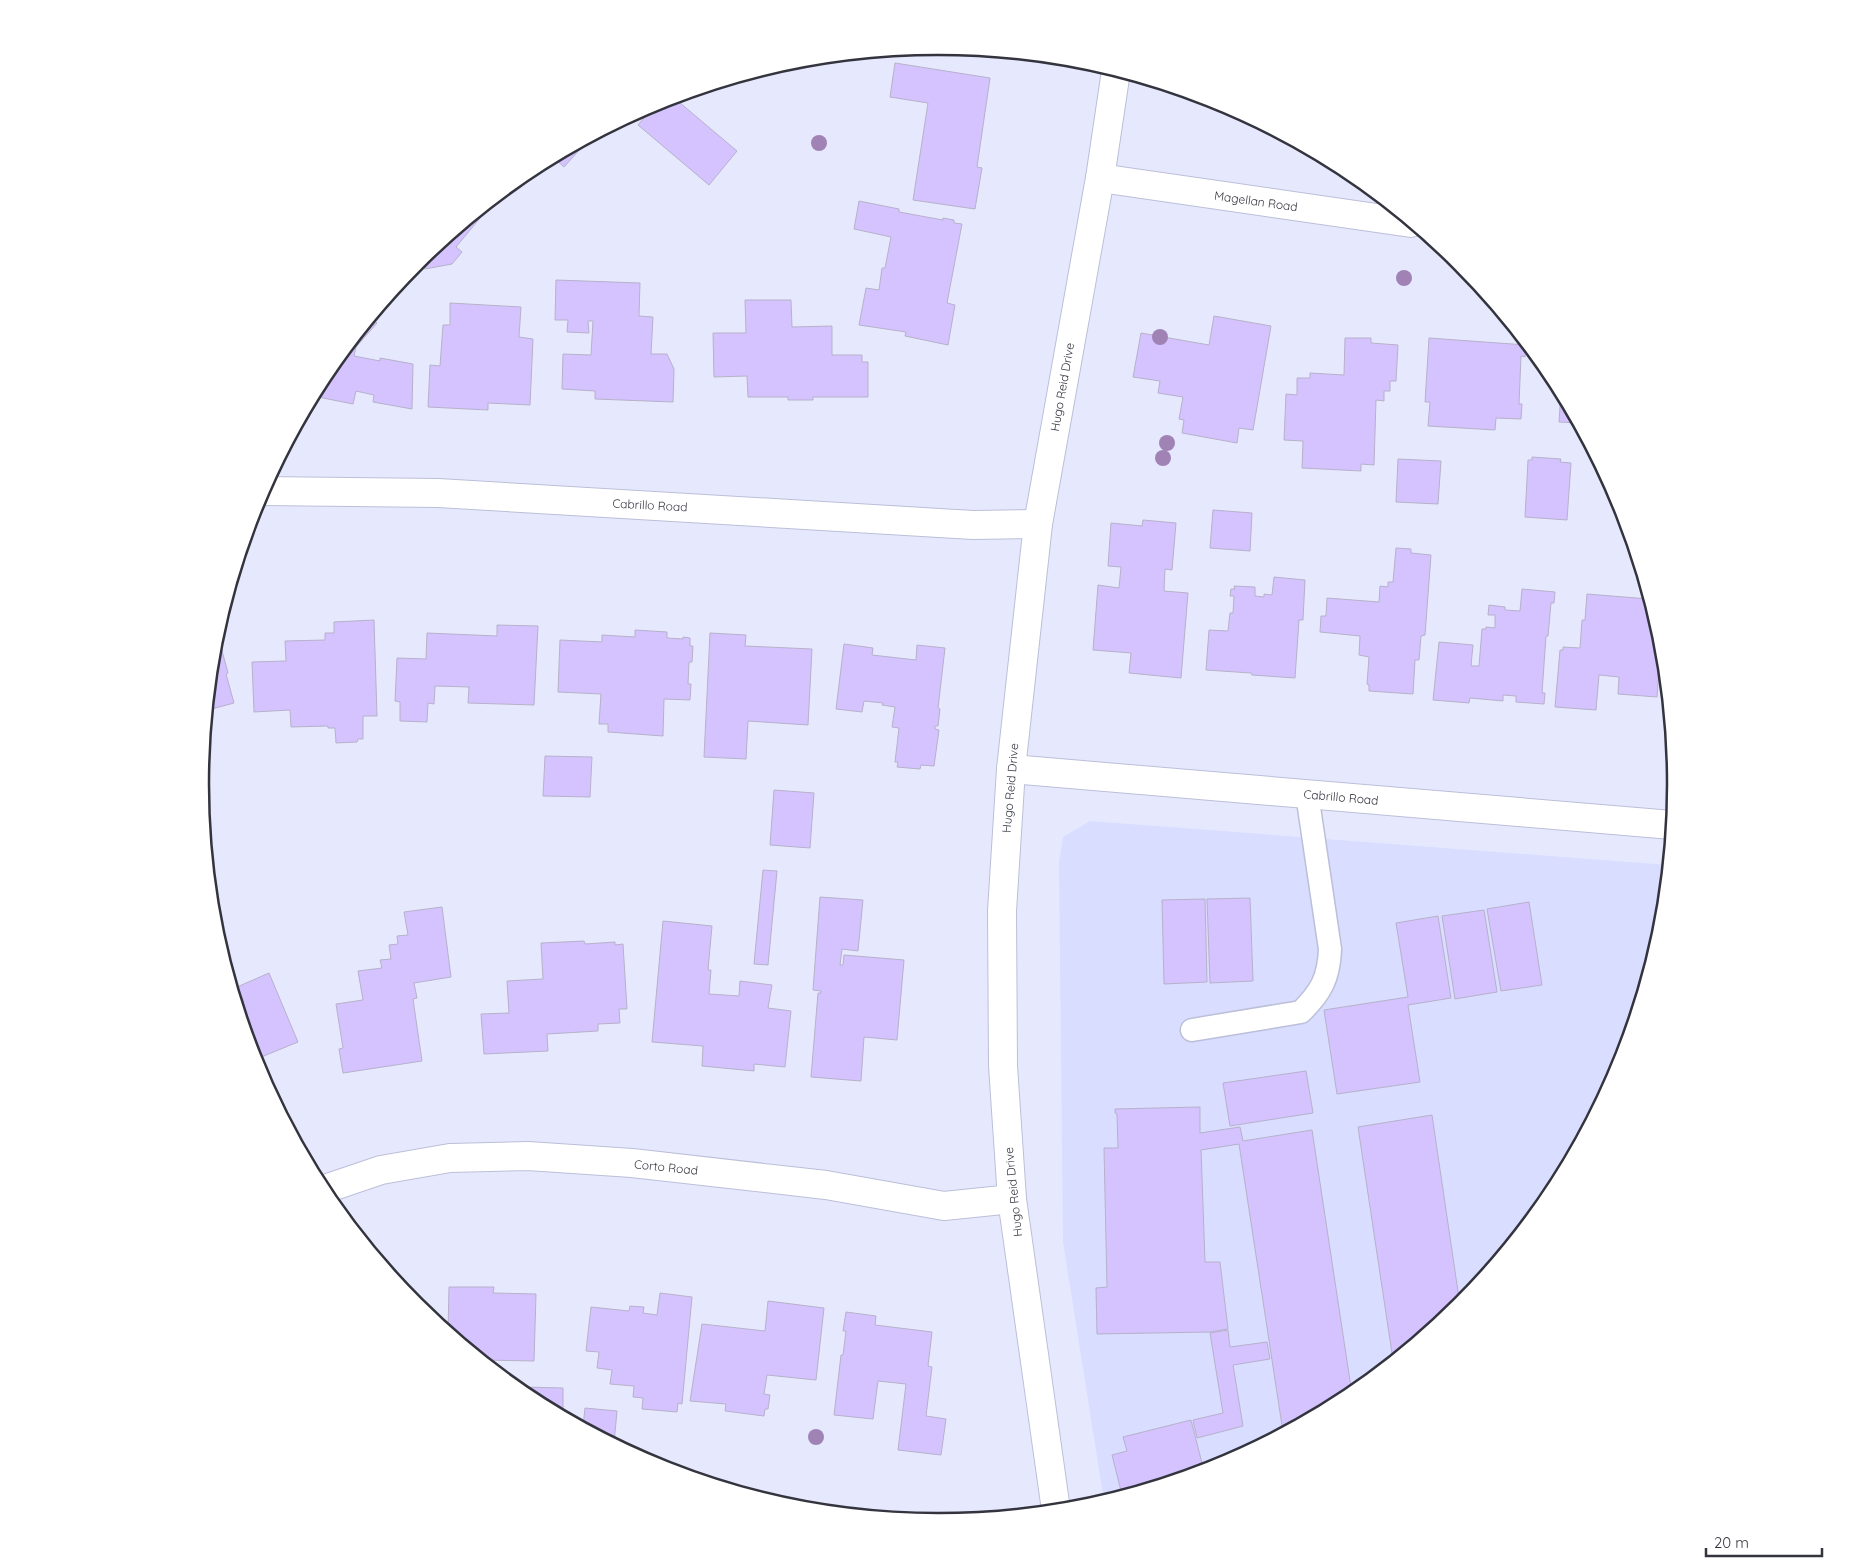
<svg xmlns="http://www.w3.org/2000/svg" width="1876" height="1568" font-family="Quicksand,sans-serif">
  <rect width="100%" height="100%" fill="#e6e9fe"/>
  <!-- built -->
  <polygon fill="#d9ddff" points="1090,821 1668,865 1662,928 1619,1067 1551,1194 1459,1306 1348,1398 1220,1466 1104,1501 1063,1242 1059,863 1063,837"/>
  <!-- building -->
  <g fill="#d4c3fe" stroke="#b7b1ca">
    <polygon points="895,63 990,78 977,167 982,168 975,209 913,200 928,103 890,97"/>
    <polygon points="673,97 737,151 709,185 638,125 657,102"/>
    <polygon points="591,137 564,167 553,157"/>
    <polygon points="859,201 899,209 899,212 943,220 943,218 954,220 954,223 962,224 947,303 955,305 948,345 905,336 906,332 859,325 866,288 879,290 882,268 885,268 891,237 854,229"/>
    <polygon points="487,204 490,206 456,247 462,252 452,264 425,269 417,263 415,264"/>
    <polygon points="556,280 640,283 639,316 653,317 651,354 667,354 674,369 673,402 595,399 595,391 562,389 563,354 591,355 593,321 588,321 589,333 567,332 568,320 555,320"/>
    <polygon points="745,300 791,300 792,327 832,326 832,355 862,355 862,362 868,362 868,397 813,397 813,400 788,400 788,397 748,397 747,376 714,377 713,333 746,333"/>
    <polygon points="450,303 521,307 519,337 533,339 530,405 488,403 488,410 428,407 430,365 440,366 443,325 450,325"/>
    <polygon points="1214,316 1271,326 1253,430 1239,428 1237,443 1182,433 1184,420 1179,419 1183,397 1158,393 1160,381 1133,377 1141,333 1209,345"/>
    <polygon points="371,318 377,323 356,347 354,356 380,361 380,358 413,364 412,409 373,402 374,395 356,391 353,404 313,396 325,374"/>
    <polygon points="1345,338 1371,338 1371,343 1398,345 1396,381 1390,381 1390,391 1384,391 1384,401 1376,400 1374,465 1361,464 1361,471 1302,468 1303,441 1284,440 1286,394 1297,395 1297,378 1310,378 1310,373 1344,375"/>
    <polygon points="1429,338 1526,345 1525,357 1521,356 1519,404 1522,404 1521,419 1496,418 1495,430 1428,426 1430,402 1425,402"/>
    <polygon points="1561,392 1578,423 1559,422"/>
    <polygon points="1532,457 1561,459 1560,462 1571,463 1567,520 1525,517 1528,460 1532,460"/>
    <polygon points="1398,459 1441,461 1438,504 1396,502"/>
    <polygon points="1213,510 1252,513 1250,551 1210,548"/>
    <polygon points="1143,520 1176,523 1172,570 1165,569 1164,591 1188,593 1181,678 1129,673 1131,653 1093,650 1098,585 1119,588 1121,567 1108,566 1111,523 1142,526"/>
    <polygon points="1396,548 1411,549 1411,553 1431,555 1425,635 1421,636 1419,660 1415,660 1413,694 1369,691 1369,685 1367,684 1369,657 1359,655 1360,636 1320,632 1321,616 1326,616 1327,598 1379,602 1380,586 1388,587 1388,582 1393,582"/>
    <polygon points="1274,577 1305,580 1303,620 1299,620 1295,678 1252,675 1251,673 1206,670 1209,630 1228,631 1230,613 1233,613 1234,596 1230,596 1231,589 1235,589 1234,586 1255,587 1255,596 1264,597 1264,594 1272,595"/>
    <polygon points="1522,589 1555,592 1554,603 1551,603 1548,636 1546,636 1542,693 1545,693 1544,704 1516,702 1516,696 1503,695 1503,701 1470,698 1469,703 1433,700 1439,642 1473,645 1471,666 1479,666 1482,629 1486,629 1486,627 1495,628 1495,615 1488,615 1489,605 1505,607 1505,610 1520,611"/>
    <polygon points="1587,594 1649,599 1661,639 1657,697 1618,694 1619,677 1599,675 1596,710 1555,707 1560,650 1563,650 1563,647 1580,648 1582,620 1585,620"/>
    <polygon points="374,620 377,716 363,716 363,739 358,739 357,742 336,743 335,728 328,728 328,726 291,727 290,710 254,712 252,662 286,661 285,641 325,640 325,633 334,633 334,622"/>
    <polygon points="497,625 538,626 534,705 468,703 469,687 435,686 434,704 428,703 427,722 400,721 400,702 395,701 397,658 426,659 427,633 497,636"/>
    <polygon points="635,630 667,632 667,638 683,639 683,637 690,638 690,646 693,646 692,662 689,662 688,684 691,684 690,700 664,699 663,736 608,732 608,724 599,724 601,694 558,692 560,640 602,642 602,635 635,637"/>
    <polygon points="217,632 228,673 226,674 234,703 208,710 214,640"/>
    <polygon points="710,633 746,635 745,646 812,649 808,725 748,721 746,759 704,757"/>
    <polygon points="844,644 873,648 872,655 916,660 917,645 945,648 938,708 940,709 938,726 935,726 935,729 939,730 934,766 921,765 920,769 897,767 898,762 895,762 899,728 892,727 895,707 882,705 883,703 864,701 862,712 836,709"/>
    <polygon points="545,756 592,757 590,797 543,796"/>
    <polygon points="774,790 814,793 810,848 770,845"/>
    <polygon points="763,870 777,871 768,965 754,964"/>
    <polygon points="820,897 863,900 858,951 842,949 840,965 843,965 844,955 904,960 897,1040 864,1037 861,1081 811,1077 818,993 821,993 821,991 813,990"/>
    <polygon points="1250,898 1253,981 1210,983 1207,899"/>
    <polygon points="1205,899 1207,982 1164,984 1162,900"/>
    <polygon points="1529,902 1542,985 1501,991 1487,909"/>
    <polygon points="442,907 451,977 414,983 417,998 413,999 422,1061 343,1073 339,1049 343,1048 336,1004 363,1000 358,971 382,968 380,960 391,959 389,945 398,944 397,936 408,935 404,912"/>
    <polygon points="1484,910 1497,992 1455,999 1442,916"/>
    <polygon points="1438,916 1451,998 1408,1005 1420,1082 1337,1094 1324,1010 1408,997 1396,923"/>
    <polygon points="663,921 712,926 708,970 711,970 709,994 739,996 740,981 772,985 768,1008 791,1011 785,1067 754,1064 754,1071 702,1066 703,1046 652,1042"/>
    <polygon points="584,941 585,944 615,942 615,945 623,944 627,1009 619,1009 620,1023 598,1024 598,1031 547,1034 548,1051 484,1054 481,1014 509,1013 507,981 543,979 541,943"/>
    <polygon points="269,973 298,1042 254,1060 238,1004 244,1002 237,987"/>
    <polygon points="1306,1071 1313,1113 1230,1126 1223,1083"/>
    <polygon points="1200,1107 1200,1133 1240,1127 1243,1141 1312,1130 1352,1394 1283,1432 1239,1144 1201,1150 1205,1262 1220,1262 1228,1329 1210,1332 1097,1334 1096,1288 1107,1287 1104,1148 1118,1148 1117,1114 1115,1113 1115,1109"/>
    <polygon points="1432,1115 1460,1305 1393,1360 1358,1127"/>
    <polygon points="449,1287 494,1287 493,1293 536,1294 534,1361 482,1360 448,1332"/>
    <polygon points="660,1293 692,1297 682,1404 678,1403 677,1412 642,1409 643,1398 633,1397 634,1386 610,1384 612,1370 597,1368 599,1352 586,1351 591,1307 629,1311 630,1306 644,1307 643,1313 657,1315"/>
    <polygon points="768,1301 824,1308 816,1380 767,1375 764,1394 770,1395 768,1409 765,1409 764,1416 725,1411 726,1404 690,1401 702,1324 765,1331"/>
    <polygon points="846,1312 876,1316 875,1325 932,1332 928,1366 932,1367 926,1416 946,1419 941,1455 898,1450 906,1384 878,1381 873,1419 834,1415 841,1355 843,1355 846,1331 843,1331"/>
    <polygon points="1228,1330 1230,1347 1267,1342 1270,1359 1233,1365 1243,1426 1197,1438 1193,1420 1223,1413 1210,1333"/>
    <polygon points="524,1387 563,1388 563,1416 528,1397 524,1394"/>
    <polygon points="585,1408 617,1411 614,1443 583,1427"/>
    <polygon points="1191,1420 1204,1471 1122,1495 1112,1455 1127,1451 1123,1437"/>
  </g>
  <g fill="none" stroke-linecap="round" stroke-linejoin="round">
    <!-- service casing -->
    <g stroke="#bbbfd8" stroke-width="25">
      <path id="service" d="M1192,1030L1301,1012C1321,992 1329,978 1330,949L1307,794"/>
    </g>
    <!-- minor casing -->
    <g stroke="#bbbfd8" stroke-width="30">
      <g id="minor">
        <polyline points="1100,178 1411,223"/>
        <polyline points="262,491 438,493 973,525 1038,524"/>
        <polyline points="1011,769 1672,825"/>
        <polyline points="322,1190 381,1170 450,1158 528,1156 632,1163 826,1185 944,1206 1012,1199"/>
        <polyline points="1056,1510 1012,1199 1003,1066 1002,911 1011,769 1038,524 1100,178 1116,71"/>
      </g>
    </g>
    <!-- service -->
    <use href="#service" stroke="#fff" stroke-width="22"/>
    <!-- minor -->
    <use href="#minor" stroke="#fff" stroke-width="28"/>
  </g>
  <!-- trees -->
  <g fill="#a082b5">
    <circle cx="819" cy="143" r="8"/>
    <circle cx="1404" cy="278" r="8"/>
    <circle cx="1160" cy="337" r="8"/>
    <circle cx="1167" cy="443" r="8"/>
    <circle cx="1163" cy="458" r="8"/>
    <circle cx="816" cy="1437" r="8"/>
  </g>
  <g text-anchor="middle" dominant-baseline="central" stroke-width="4" stroke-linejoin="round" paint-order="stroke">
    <!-- street labels -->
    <g font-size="12" fill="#33343e" stroke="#fff">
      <text transform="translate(1256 201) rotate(8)">Magellan Road</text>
      <text transform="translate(1062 387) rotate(-80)">Hugo Reid Drive</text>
      <text transform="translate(650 505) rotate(3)">Cabrillo Road</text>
      <text transform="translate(1010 788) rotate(-85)">Hugo Reid Drive</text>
      <text transform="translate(1341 797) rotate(5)">Cabrillo Road</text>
      <text transform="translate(666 1167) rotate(6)">Corto Road</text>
      <text transform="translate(1013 1192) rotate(-96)">Hugo Reid Drive</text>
    </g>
  </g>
  <!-- crop -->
  <path d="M0 0H1876V1568H0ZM209 784a729 729 0 1 1 1458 0a729 729 0 1 1-1458 0Z" fill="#fff" fill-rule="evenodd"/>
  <path fill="none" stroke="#33343e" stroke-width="2.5" d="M209 784a729 729 0 1 1 1458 0a729 729 0 1 1-1458 0Z"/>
  <!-- scale -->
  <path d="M1706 1548v8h116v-8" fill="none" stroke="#33343e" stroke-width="2.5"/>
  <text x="1714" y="1548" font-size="15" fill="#33343e" stroke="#ffffff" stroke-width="4" paint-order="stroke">20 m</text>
</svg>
